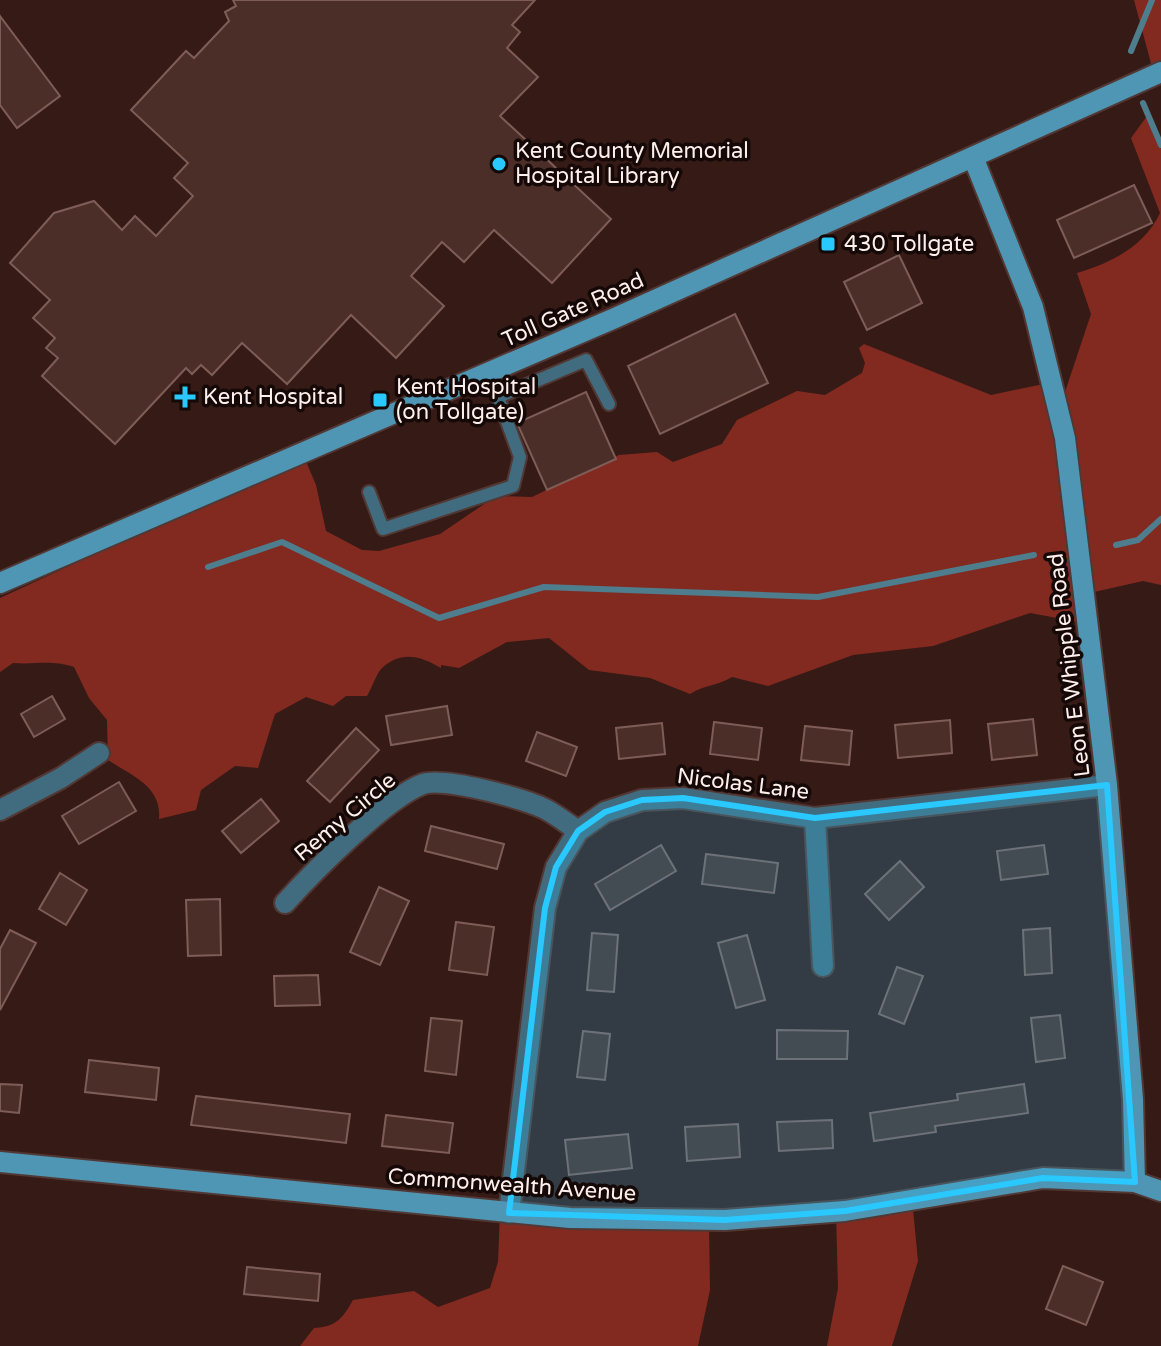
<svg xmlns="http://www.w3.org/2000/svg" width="1161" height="1346" font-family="'Varela Round',sans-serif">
  <rect width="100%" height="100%" fill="#361a16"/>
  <!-- forest -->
  <g fill="#832a20">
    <polygon points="1134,0 1161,0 1161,70 1152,67"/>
    <path d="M1147,116L1161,149V585L1143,581L1094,592L1095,625L1030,613L933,646L853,655L768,686L732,677C717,686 704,685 690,694L650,678L589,670L549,638L507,642L459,668L441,665V668C421,656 401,650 382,668C376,674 372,688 367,696H346L333,706L306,697L275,714L258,768L235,766L201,790L196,810L159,819C162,786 132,776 108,760L107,720L89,698L74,667C50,659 37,665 13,663L0,672V598L296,461L305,459L316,485L326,531L362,550L379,551L440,534L496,496L532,497L619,455L657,452L673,462L722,444L737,420L797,391L825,395L862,373L865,363L859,348L864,344L991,395L1053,382L1061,404L1091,314L1077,273C1111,263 1145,246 1160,213L1131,138Z"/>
    <polygon points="912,1199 918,1261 892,1346 827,1346 838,1288 836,1212"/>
    <path d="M500,1212L709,1223L710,1290L698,1346H300L314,1328C336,1327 343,1318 353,1300L414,1291L438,1307L490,1288L498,1262Z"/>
  </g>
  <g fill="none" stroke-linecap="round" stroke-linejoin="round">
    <!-- stream -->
    <g stroke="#4e7d8d" stroke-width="6">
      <polyline points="1131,51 1152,0"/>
      <polyline points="1143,103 1161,145"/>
      <polyline points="1116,545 1138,540 1161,519"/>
      <polyline points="208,567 282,542 439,618 544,587 818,597 1034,555"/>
    </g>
  </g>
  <!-- building -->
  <g fill="#4c2e29" stroke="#7e5d57" stroke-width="2">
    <polygon points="233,0 535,0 512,25 520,32 507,48 538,77 500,116 611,219 552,283 494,230 464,262 442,242 411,276 444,306 396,358 351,315 287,384 242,343 212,375 201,365 192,374 186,368 115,444 42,376 58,358 46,348 55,338 33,318 50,300 10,263 54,213 94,201 122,230 135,216 156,236 193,196 174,178 188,163 131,110 186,51 194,58 229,21 225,12 236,6"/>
    <polygon points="0,16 60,96 17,128 0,105"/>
    <polygon points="1134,185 1152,223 1074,258 1057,220"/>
    <polygon points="899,255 922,303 867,330 844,282"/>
    <polygon points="735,314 768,383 660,434 628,366"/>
    <polygon points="586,392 616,459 547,490 517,423"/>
    <polygon points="52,696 65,719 34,737 21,714"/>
    <polygon points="447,706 452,735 391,745 386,716"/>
    <polygon points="1033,719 1037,755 992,760 988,724"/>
    <polygon points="950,720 952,753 898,758 895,725"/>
    <polygon points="714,722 762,728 758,760 710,754"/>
    <polygon points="662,723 665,754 619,759 616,728"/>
    <polygon points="805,726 852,731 849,765 801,760"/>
    <polygon points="356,728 379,750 330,802 307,781"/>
    <polygon points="537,732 577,747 566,776 526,761"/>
    <polygon points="119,782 136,811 79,844 62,816"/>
    <polygon points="261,799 279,821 241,853 222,831"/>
    <polygon points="431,826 504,844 497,869 425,851"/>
    <polygon points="661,845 676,871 610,910 595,884"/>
    <polygon points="1044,845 1048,874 1001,880 997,851"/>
    <polygon points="706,854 778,863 774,893 702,884"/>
    <polygon points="900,861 924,887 889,920 865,894"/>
    <polygon points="60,873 87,890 66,925 39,909"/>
    <polygon points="379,887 409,901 380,965 350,952"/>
    <polygon points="220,899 221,955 188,956 186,900"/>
    <polygon points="456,922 494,927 487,975 449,970"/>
    <polygon points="1050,928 1052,973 1025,975 1023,930"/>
    <polygon points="10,930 36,943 0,1010 0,949"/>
    <polygon points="592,933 618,935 614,992 587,990"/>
    <polygon points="747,935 765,1000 736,1008 718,943"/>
    <polygon points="897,967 923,976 904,1024 879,1014"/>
    <polygon points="318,975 320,1005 275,1006 274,976"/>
    <polygon points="1060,1015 1065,1058 1036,1062 1031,1018"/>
    <polygon points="431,1018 462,1021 456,1075 425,1071"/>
    <polygon points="777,1030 848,1031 847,1059 777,1059"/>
    <polygon points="583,1031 610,1034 605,1080 577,1077"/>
    <polygon points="89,1060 159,1068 156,1100 85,1092"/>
    <polygon points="0,1084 22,1085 19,1113 0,1111"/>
    <polygon points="1024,1084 1028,1113 935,1126 936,1132 874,1141 870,1113 958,1100 957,1094"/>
    <polygon points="196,1096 350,1114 346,1143 191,1125"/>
    <polygon points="386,1115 453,1123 449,1153 382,1146"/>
    <polygon points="832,1120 833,1148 779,1151 777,1122"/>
    <polygon points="738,1124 740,1157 687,1161 685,1127"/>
    <polygon points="628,1134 632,1168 569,1175 565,1140"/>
    <polygon points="1063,1266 1103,1282 1086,1325 1046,1309"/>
    <polygon points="247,1267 320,1274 318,1301 244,1294"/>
  </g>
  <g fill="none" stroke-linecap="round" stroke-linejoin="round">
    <!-- lane casing -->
    <g stroke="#523834" stroke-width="16">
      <polyline id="lane" points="369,492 383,529 513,486 520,457 498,397 586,360 609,404"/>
    </g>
    <!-- street casing -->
    <g stroke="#523834" stroke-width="24">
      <g id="street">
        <polyline points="0,810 61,778 99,753"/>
        <polyline points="815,818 823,966"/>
        <path d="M285,903C312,873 387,797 423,784C445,777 527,799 547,810C558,816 568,824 578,831"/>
        <polyline points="509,1213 545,908 556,867 578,831 605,812 642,800 683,798 815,818 1107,785"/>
      </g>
    </g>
    <!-- secondary casing -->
    <g stroke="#523834" stroke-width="24">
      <g id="secondary">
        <polyline points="973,157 1033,307 1065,438 1107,785 1133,1099 1135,1182"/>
        <polyline points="0,583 615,318 1161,72"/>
        <polyline points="0,1162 570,1218 725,1220 845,1211 1043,1178 1135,1182 1161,1191"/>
      </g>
    </g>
    <!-- lane -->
    <use href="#lane" stroke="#416c7f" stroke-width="12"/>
    <!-- street -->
    <use href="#street" stroke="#416c7f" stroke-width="20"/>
    <!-- secondary -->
    <use href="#secondary" stroke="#4e96b4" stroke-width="20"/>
  </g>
  <!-- marked area -->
  <path fill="#29c8ff" fill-opacity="0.2" stroke="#29c8ff" stroke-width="6" stroke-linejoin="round" d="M1107,785L1135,1182L1043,1178L845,1211L725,1220L509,1213L545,908L556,867L578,831L605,812L642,800L683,798L815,818Z"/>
  <!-- markers -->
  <g fill="#29c8ff" stroke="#150907" stroke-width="3">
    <circle cx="499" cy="164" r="8"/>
    <rect x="820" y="236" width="16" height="16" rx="4"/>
    <path d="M181 385h8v8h8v8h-8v8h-8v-8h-8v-8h8z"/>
    <rect x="372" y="392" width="16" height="16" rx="4"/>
  </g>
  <g text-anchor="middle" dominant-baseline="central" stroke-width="7" stroke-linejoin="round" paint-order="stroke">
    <!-- poi labels -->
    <g font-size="22" fill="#ffefec" stroke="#150907" text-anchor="start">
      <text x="515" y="151">Kent County Memorial<tspan x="515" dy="25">Hospital Library</tspan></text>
      <text x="844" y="244">430 Tollgate</text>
      <text x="396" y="387">Kent Hospital<tspan x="396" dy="25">(on Tollgate)</tspan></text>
      <text x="203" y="397">Kent Hospital</text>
    </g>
    <!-- street labels -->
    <g font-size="22" fill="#ffefec" stroke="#150907">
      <text transform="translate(573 310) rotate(-24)">Toll Gate Road</text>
      <text transform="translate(1069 665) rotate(-97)">Leon E Whipple Road</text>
      <text transform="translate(743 784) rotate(7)">Nicolas Lane</text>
      <text transform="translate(345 817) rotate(-40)">Remy Circle</text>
      <text transform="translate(512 1185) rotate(4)">Commonwealth Avenue</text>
    </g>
  </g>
</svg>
